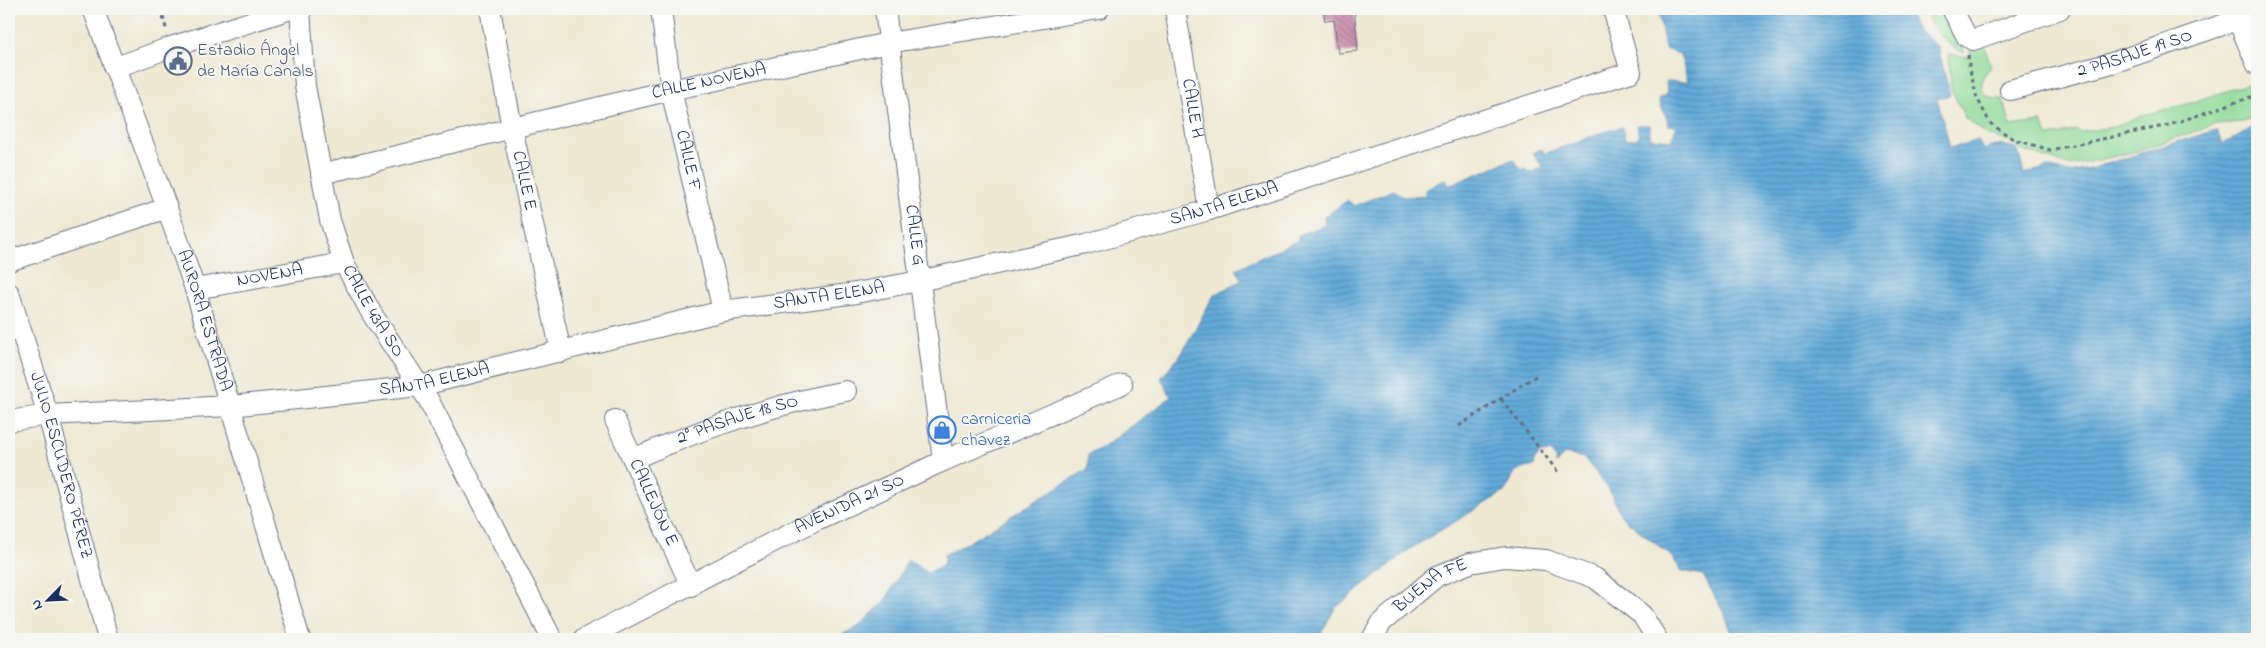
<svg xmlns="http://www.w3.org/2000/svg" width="2266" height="648" font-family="'Indie Flower',sans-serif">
  <defs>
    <pattern id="water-rules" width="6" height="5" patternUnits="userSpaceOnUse" patternTransform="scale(1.25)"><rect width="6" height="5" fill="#62aad9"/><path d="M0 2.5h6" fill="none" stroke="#508bb3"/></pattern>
    <pattern id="building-back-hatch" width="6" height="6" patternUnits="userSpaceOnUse" patternTransform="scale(1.25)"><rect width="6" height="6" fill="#cc91ae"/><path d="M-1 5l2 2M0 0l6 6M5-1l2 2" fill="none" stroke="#a57791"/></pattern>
  </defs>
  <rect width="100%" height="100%" fill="#f6f6f2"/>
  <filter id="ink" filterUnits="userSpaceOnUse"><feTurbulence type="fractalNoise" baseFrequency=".02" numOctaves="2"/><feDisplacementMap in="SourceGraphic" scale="10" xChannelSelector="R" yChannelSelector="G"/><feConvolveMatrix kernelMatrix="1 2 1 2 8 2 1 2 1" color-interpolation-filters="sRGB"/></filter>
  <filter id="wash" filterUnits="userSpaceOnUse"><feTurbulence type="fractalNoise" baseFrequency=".0096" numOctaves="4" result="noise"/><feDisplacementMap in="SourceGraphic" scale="20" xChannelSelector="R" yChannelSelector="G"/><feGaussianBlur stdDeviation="1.12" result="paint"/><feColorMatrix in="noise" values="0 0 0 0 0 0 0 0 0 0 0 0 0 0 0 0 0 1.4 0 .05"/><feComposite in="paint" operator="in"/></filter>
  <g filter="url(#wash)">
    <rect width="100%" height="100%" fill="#efe9d3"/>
    <!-- park -->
    <g fill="#8eda97" stroke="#54847a">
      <path d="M1922,9H1947L1962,36L1964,53C1944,43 1932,28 1922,9Z"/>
      <path d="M1984,41L1991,68C1981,76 1980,83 1984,94L1994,99H2003L2011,126L2041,122L2049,137L2077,130L2079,132L2114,127L2142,115L2177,107L2257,81V118L2243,122L2216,124L2142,150L2072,166L2026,152L2009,142L1988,135L1965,118L1951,89L1949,54L1970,57V45Z"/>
    </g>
    <!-- water -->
    <path fill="url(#water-rules)" stroke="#3e6c9c" d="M1658,9H1906L1919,32L1938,47L1950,95L1937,98L1950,148L1978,140L1983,150L2000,144L2018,150L2024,174L2048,167L2069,173L2093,168L2216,130L2223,144L2257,125V639H1734L1726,617L1703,575L1682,571L1670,555L1622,517L1608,488L1584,458L1564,454L1556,464L1555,457L1550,452L1541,453L1535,459L1534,466C1506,473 1518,473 1504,492L1410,549L1361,588L1335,608L1318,639H832L858,627L885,601L908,560L928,573L944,564V555L969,542L1088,469V455L1105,446L1171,397L1161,378L1182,353L1214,295L1242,280L1236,269L1299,240L1298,235L1325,225L1324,217L1348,200L1354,206L1394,190L1403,197L1426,195L1425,190L1445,179L1448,186L1513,159L1522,170L1525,169L1531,173L1543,167L1532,153L1542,149L1545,154C1556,148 1567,146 1579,142C1594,136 1607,130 1623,127L1625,140L1639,138L1637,125H1650V138L1672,140L1676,126L1668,125C1668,116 1660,109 1659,98L1667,95L1666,81L1688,82L1680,54L1665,49Z"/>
    <g id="blocks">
      <!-- building -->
      <polygon fill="url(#building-back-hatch)" points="1323,9 1354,9 1358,51 1338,53 1334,20 1325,21"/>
    </g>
  </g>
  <g filter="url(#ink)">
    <use href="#blocks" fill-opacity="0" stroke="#657087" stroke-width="1"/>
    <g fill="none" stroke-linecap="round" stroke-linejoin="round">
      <!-- minor casing -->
      <g stroke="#657087" stroke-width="22">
        <g id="minor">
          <path id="s1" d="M93,9L167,208L195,289L300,639"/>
          <path id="s2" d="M300,9L305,86L330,220L344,263L372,314L428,399L552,639"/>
          <path id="s3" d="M490,9L512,128L561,352"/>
          <path id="s4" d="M661,9L671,90L723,311"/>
          <path id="s5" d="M885,9L943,461"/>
          <path id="s6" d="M1175,9L1209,210"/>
          <polyline points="1952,9 1967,37 1973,40 2060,9"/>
          <polyline points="2233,9 2257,65"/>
          <polyline points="114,68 171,47 291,9"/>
          <path id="s7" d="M2010,90L2112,63L2257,13"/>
          <path id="s8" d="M321,174L671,90L888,43L1099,9"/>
          <polyline points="9,261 167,208"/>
          <path id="s9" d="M195,289L344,263"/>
          <path id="s10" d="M9,293L48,415L108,639"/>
          <path id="s11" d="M615,420L691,586"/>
          <path id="s12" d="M9,421L48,415L231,406L419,386L723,311L856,293L919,281L1086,244L1209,210L1631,72L1613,9"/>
          <path id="s13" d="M633,459C702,428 771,405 846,391"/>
          <path id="s14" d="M584,639L814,521L943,461L1122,384"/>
          <path id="s15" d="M1372,639L1382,622L1437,576L1470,563L1505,557L1546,560L1595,578L1642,615L1657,639"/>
        </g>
      </g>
      <!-- path -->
      <g stroke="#657087" stroke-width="3" stroke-dasharray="4 4" stroke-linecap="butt">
        <polyline points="161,9 167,32"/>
        <polyline points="1968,55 1969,66 1977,98 1990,123 2013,139 2050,150 2169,125 2257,95"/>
        <polyline points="1501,399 1558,472"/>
        <polyline points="1459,426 1537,375"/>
      </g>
      <!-- minor -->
      <use href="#minor" stroke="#fff" stroke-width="20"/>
    </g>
  </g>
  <!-- icons -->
  <defs>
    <g id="civic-ring" transform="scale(1.4375)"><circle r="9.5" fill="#f6f6f2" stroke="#5c6f8a" stroke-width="1.5"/><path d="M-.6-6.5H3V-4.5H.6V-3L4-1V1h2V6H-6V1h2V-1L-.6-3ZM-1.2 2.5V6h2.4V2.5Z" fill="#5c6f8a"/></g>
    <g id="shop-ring" transform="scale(1.4375)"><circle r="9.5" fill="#f6f6f2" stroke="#3f7fe0" stroke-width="1.5"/><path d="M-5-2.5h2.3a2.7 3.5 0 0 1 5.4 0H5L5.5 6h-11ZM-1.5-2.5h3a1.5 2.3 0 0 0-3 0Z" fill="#3f7fe0"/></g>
  </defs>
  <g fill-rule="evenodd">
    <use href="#civic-ring" x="178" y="61"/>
    <use href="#shop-ring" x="942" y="430"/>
  </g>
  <g text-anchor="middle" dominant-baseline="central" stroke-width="4" stroke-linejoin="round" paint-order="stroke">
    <!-- service labels -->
    <g font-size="18" fill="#4e5e75" stroke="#f6f6f2" text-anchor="start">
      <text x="197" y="51">Estadio Ángel<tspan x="197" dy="21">de María Canals</tspan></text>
    </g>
    <!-- street labels -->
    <g font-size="18" fill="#1b2f5e" stroke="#f6f6f2">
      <text stroke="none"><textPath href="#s7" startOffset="130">2 PASAJE 19 SO</textPath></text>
      <text stroke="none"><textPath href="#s8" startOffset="399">CALLE NOVENA</textPath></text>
      <text stroke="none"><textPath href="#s6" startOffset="101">CALLE H</textPath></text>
      <text stroke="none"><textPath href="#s4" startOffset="154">CALLE F</textPath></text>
      <text stroke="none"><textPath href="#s3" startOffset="175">CALLE E</textPath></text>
      <text stroke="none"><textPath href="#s12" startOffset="1238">SANTA ELENA</textPath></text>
      <text stroke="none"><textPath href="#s5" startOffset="228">CALLE G</textPath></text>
      <text stroke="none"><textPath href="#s9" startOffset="76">NOVENA</textPath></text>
      <text stroke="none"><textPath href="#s12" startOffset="832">SANTA ELENA</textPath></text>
      <text stroke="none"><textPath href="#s2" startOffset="315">CALLE 43A SO</textPath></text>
      <text stroke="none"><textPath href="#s1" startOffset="331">AURORA ESTRADA</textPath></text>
      <text stroke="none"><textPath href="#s12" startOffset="428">SANTA ELENA</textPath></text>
      <text stroke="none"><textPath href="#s13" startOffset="112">2° PASAJE 18 SO</textPath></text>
      <text stroke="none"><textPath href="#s10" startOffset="180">JULIO ESCUDERO PÉREZ</textPath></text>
      <text stroke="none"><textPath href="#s11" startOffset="91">CALLEJÓN E</textPath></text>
      <text stroke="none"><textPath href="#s14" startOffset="298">AVENIDA 21 SO</textPath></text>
      <text stroke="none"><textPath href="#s15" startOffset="81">BUENA FE</textPath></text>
    </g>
    <!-- shop labels -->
    <g font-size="18" fill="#366cbe" stroke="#f6f6f2" text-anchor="start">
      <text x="961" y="420">carniceria<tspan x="961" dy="21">chavez</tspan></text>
    </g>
  </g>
  <!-- margin -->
  <rect width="2266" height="648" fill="none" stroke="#f6f6f2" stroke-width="30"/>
  <!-- north arrow -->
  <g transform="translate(48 600) rotate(246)" stroke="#f6f6f2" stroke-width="4" paint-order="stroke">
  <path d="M0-4L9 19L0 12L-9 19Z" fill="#1b2f5e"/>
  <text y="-8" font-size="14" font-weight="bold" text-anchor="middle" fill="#1b2f5e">N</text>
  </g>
</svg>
